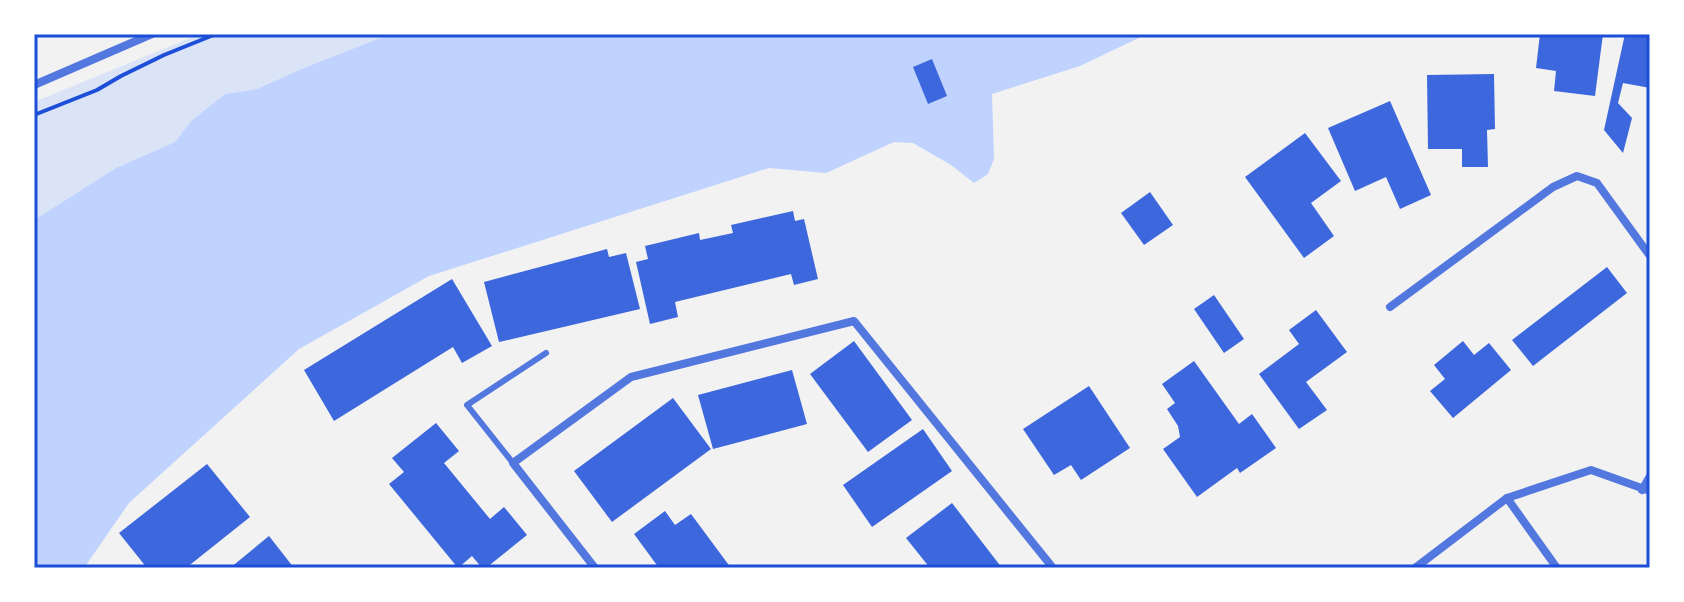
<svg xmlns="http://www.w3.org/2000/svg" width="1684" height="602" font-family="'Space Grotesk',sans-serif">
  <rect width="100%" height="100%" fill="#f2f2f2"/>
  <!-- green -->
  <polygon fill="#dbe4f7" points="200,34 390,34 299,70 257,89 225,94 191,121 175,142 116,168 34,220 34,102"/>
  <!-- water -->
  <polygon fill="#bfd3fe" points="390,34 1147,34 1080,66 992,94 994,159 988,174 974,183 951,165 913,143 894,142 826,173 769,168 429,276 299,349 129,503 84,568 34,568 34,220 116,168 175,142 191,121 225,94 257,89 299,70"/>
  <!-- building -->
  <g fill="#3d67dc">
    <polygon points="1540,34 1603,34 1595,96 1554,91 1556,71 1536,68"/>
    <polygon points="1625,34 1646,34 1646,36 1650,37 1650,88 1623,83 1618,103 1632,118 1623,153 1604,130"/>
    <polygon points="932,59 947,96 928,104 913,67"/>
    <polygon points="1494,74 1495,129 1487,130 1488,167 1462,167 1462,149 1428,149 1427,75"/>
    <polygon points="1390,101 1431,195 1400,209 1386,177 1355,191 1328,128"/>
    <polygon points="1305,133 1341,181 1311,203 1334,236 1304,258 1245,177"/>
    <polygon points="1150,192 1173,225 1144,245 1121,213"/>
    <polygon points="793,211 795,221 804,219 818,279 794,285 791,274 675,302 678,317 650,324 636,262 648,259 645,246 699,233 700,240 733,233 731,225"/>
    <polygon points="607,249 609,257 626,253 640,309 499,342 484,282"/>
    <polygon points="1607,267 1627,293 1533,366 1512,340"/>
    <polygon points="452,279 492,346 462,363 453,347 334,421 304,370"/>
    <polygon points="1214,295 1244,339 1224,353 1194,309"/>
    <polygon points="1316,310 1347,352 1306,382 1327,410 1299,429 1259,374 1299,344 1289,330"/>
    <polygon points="854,341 912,420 868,452 810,374"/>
    <polygon points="1463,341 1474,355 1489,343 1511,370 1453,418 1430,391 1445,379 1434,365"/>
    <polygon points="1194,361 1239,424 1252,414 1276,448 1240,473 1237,468 1197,497 1163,449 1180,437 1178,426 1167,409 1175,403 1162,384"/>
    <polygon points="792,370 807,424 713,449 698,395"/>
    <polygon points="1089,386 1130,448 1081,480 1071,465 1054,475 1023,429"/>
    <polygon points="673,398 711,449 612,522 574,471"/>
    <polygon points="436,423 459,451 444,463 490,519 504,507 527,535 486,568 482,568 472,556 458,568 389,484 404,472 392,458"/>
    <polygon points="923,429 952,471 872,527 843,485"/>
    <polygon points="207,464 250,517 186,568 147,568 119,533"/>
    <polygon points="952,503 1002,568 930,568 906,538"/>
    <polygon points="665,511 675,525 691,514 731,568 659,568 634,534"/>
    <polygon points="269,536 294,568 230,568"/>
  </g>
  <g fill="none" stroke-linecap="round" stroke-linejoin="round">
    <!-- path -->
    <polyline stroke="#1d4ed8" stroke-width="4" points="34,115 97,90 121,76 164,55 216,34"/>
    <!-- service -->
    <polyline stroke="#5277de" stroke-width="6" points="513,463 467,405 546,353"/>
    <!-- minor -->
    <g stroke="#5277de" stroke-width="8">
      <polyline points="34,85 152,34"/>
      <polyline points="1390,307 1553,187 1577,176 1597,183 1650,256"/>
      <polyline points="1642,490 1650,476"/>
      <polyline points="1507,498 1557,568"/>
      <polyline points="595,568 513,463 631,377 854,321 1053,568"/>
      <polyline points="1415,568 1507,498 1591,470 1650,491"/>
    </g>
  </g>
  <!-- border -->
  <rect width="1684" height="602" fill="none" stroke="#ffffff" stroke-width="72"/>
  <rect x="36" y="36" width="1612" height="530" fill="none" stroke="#1d4ed8" stroke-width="3"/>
</svg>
